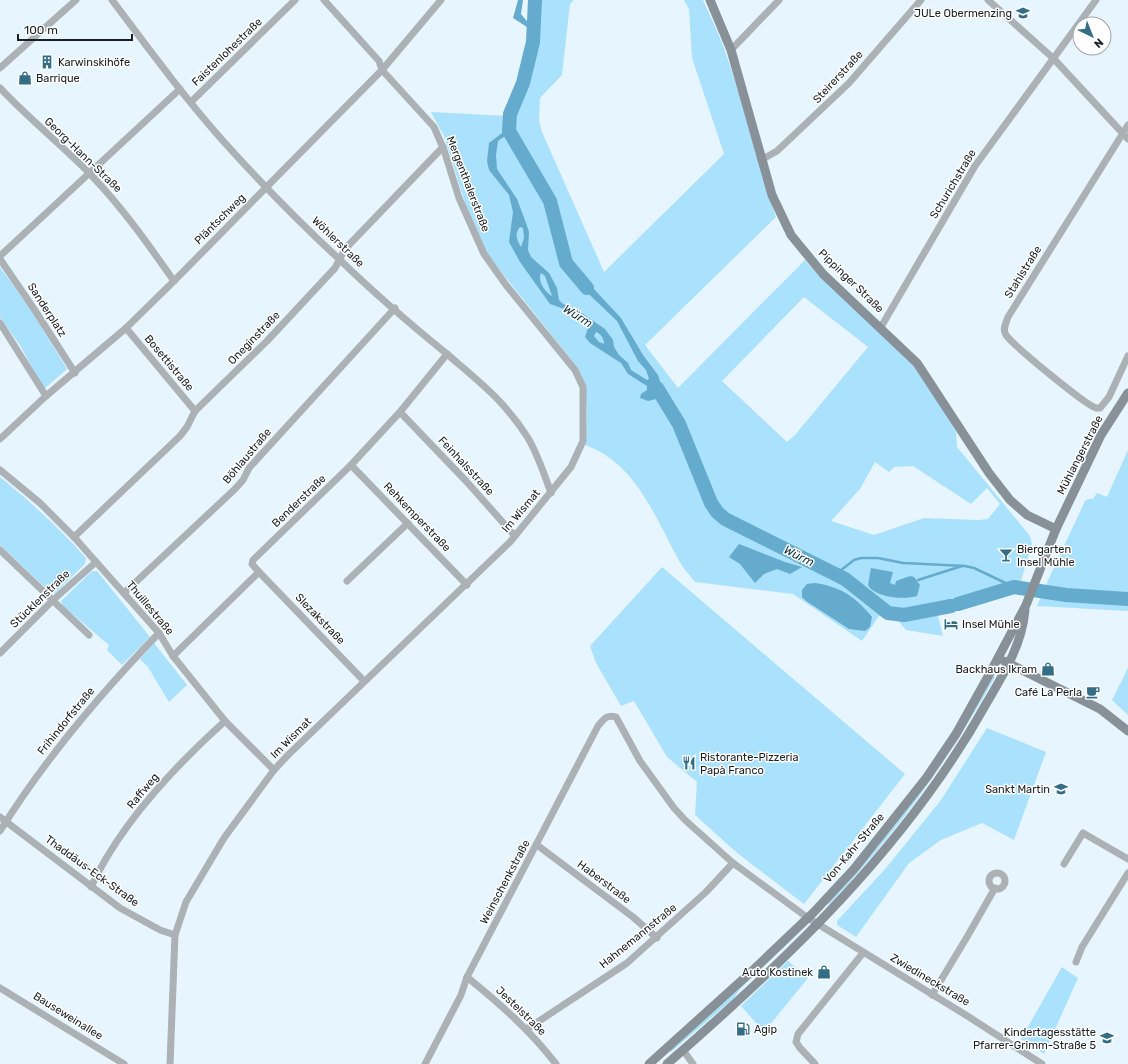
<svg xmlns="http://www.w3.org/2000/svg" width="1128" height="1064" font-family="Rubik,sans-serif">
  <rect width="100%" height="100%" fill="#e7f6fe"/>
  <!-- green -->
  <g fill="#aae1fd" fill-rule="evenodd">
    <path d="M534,0H574L570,4L562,75L540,98L539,120L542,132L604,272L724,154L692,58L689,9L684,0H703C710,16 718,32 724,48C744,104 756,161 776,217L645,345L678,388L805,260L818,275L908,358L931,390L956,432L957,447L1030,536L1032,544L1017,594L989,596L937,612L943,636L906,630L896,618L879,616L862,641L793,594L695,582C689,574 681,566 677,557C654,514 634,462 585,445C588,418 588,393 578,368L483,249L467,209L444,136L431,112L508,116L521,86L534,40ZM804,297L868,347L795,435L787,442L722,381ZM875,462L889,472L894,467L913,466L971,504L987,488L1000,504L988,519L978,520L924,518L874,535L831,521L860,489Z"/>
    <polygon points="0,267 32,312 67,369 44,389 21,347 0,317"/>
    <path d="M1128,450V611L1037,606C1052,570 1069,536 1085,501L1088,499H1093L1097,493L1107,497Z"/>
    <path d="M0,477C31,502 60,529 86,558L85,564L55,593H51L0,545Z"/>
    <polygon points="662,567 905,774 804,904 736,852 695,815 697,782 667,757 634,701 621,706 596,663 590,646"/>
    <polygon points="92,571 97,571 150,637 122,665 107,650 109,645 63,606 61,601"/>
    <polygon points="154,643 187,685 169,702 148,667 140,659"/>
    <polygon points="1128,668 1128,715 1112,700"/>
    <path d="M990,675L995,677C947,763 896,833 829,905L827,904L879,845L882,836Z"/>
    <polygon points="987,728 1046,752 1014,840 982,823 941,840 909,863 856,937 837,925 837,921 886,868 941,800"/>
    <polygon points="798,934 740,989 734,998 671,1052 668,1049"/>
    <polygon points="788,961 808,978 764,1032 741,1006"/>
    <polygon points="1062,967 1078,978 1044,1054 1021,1039"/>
  </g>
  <!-- water -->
  <g fill="#64abcd" fill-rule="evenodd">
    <polygon points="518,0 523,0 521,14 530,25 530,29 513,18"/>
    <path d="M506,130L508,134L498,141L496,155L497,169L517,199L526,223L529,232L528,250L531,257L549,273L557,288L559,300L563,304L576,309L605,329L613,340L614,347L619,355L628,363L631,370L647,380L649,379L646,370L638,361L617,321L572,278L578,272L621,318L643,355L658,375L662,387L671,401L662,406L656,399L648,401L640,398L641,394L647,390V386L628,374L621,363L590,343L585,337L589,325L586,321L573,312L550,304L520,262L509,242L513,212L509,195L489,170L487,161L489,143ZM520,227L523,228L524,238L521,247C517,240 514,234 520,227ZM541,273L545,276L552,296C545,292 537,281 541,273ZM596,332C601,334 604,338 604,344L599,342L594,336Z"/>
    <polygon points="739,544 785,562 802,567 790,574 777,569 764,574 755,583 740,564 729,557"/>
    <path d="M871,568L893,572L890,583L895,585L896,581L910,576L914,577L920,585L917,596C905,600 875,598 868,585Z"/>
    <path d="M815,583C842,587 855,597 872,617L870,627L865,631L849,629L806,601L802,597V590L807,584Z"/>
  </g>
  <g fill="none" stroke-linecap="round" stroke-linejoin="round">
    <!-- stream -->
    <g stroke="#64abcd" stroke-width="2.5">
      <polyline points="836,574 854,560 861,558 878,558 903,563 965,566 974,568 1014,587"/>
      <polyline points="918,580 962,566"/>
    </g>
    <!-- river -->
    <g stroke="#64abcd" stroke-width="14">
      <polyline points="535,0 533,42 523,83 510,114 509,131 550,201 566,263 587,288"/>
      <polyline points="657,388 679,424 711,503 717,512 725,519 845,579 888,613 904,615 951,606"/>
      <polyline points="958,604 1014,587 1066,595 1128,599"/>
    </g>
    <!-- street -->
    <g stroke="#abb1b5" stroke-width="7">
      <path d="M112,0C148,48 184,97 224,142C260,182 299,222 339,259C373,292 410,324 447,354C478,381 505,401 528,438C538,455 544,474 551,493"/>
      <polyline points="988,0 1053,58 1128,139"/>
      <polyline points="731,50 779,0"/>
      <polyline points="0,68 76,0"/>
      <path d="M0,88C29,119 62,145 91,175C122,207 148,244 174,281"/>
      <polyline points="191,102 295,0"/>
      <path d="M1128,125L1008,317C1006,323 1002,329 1006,335C1013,345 1084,404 1096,408H1100L1109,397L1128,356"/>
      <polyline points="761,160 777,151 849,83 921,0"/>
      <polyline points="0,256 180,89"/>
      <polyline points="0,259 36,312 75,373"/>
      <polyline points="0,323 46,396"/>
      <polyline points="881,327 975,166 1096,0"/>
      <polyline points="126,328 195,411"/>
      <polyline points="400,412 466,481 515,536"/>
      <polyline points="0,439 46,396 126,328 174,281 382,70 441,0"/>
      <polyline points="351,465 467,585"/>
      <polyline points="0,470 40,503 74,537 159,633 173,656 225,721 274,770"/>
      <polyline points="74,537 180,436 187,427 195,411 267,341 335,268 345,249 443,147"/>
      <polyline points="0,550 89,635"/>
      <polyline points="259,572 364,681"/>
      <polyline points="347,581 408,523"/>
      <polyline points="124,593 235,489 243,480 249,468 395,308"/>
      <polyline points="0,653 53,600 96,562"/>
      <polyline points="173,656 259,572 252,564 253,560 351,465 400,412 447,354"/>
      <polyline points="0,817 120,908 160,930 175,935"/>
      <path d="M0,831C45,759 100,694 159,633"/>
      <polyline points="537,845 633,917 657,938"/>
      <polyline points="1064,864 1083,833 1128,859"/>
      <circle cx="997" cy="881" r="8"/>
      <path d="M91,887C120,824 174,767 225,721"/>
      <polyline points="1076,962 1082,947 1128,873"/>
      <path d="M467,977C500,1004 530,1030 556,1064"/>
      <polyline points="0,988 124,1064"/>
      <polyline points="932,995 967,937 995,888"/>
      <polyline points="527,1029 627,963 706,892 733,863"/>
      <polyline points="683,1050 693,1064"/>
      <polyline points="170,1064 175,935 186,902 224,838 274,770 288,755 510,542 571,467 583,441 583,387 575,370 506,285 484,254 459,198 444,150 434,127 382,70 379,61 324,0"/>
      <path d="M425,1064L461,995L467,977L598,726C604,719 607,714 616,717L640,761L674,808L685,820L733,863L808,918L969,1017L1042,1064"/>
      <polyline points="815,1064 800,1048 796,1042 798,1034 863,953"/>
    </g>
    <!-- secondary -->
    <g stroke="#889197" stroke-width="9">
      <polyline points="710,0 731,50 772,195 791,235 823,274 917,363 989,473 1010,500 1027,515 1056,529"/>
      <polyline points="1004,661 1100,709 1128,731"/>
      <polyline points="649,1064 751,972 813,913 854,869 927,777 956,734 990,673 1026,605 1056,529 1101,435 1128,393"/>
      <path d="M667,1064C788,959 907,846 986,704C1003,675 1022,645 1025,610"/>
    </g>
  </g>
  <!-- icons -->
  <defs>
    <g id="school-bare" transform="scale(1.08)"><path d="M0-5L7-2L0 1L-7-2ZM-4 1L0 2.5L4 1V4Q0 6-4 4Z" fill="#356d87" stroke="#fff" stroke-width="2.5" paint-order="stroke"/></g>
    <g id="building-bare" transform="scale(1.08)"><path d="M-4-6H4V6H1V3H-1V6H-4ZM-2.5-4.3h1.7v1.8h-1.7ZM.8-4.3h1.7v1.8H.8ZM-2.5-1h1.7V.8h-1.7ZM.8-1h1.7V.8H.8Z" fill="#356d87" stroke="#fff" stroke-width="2.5" paint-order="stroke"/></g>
    <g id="shop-bare" transform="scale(1.08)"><path d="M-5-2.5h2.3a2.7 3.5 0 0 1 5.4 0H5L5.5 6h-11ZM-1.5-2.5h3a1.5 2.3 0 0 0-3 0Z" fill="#356d87" stroke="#fff" stroke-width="2.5" paint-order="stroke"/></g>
    <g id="bar-bare" transform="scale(1.08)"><path d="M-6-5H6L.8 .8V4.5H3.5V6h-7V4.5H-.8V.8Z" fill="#356d87" stroke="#fff" stroke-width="2.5" paint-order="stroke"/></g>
    <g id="hotel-bare" transform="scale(1.08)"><path d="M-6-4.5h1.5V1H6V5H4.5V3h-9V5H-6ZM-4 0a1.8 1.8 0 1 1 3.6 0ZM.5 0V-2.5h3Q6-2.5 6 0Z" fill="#356d87" stroke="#fff" stroke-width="2.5" paint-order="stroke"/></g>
    <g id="cafe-bare" transform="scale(1.08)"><path d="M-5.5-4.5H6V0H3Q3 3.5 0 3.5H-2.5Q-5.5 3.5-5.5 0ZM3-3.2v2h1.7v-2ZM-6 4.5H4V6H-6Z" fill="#356d87" stroke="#fff" stroke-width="2.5" paint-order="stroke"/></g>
    <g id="restaurant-bare" transform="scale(1.08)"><path d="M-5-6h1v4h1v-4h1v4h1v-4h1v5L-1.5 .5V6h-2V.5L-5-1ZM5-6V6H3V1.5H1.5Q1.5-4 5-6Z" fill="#356d87" stroke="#fff" stroke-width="2.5" paint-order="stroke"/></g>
    <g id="fuel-bare" transform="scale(1.08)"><path d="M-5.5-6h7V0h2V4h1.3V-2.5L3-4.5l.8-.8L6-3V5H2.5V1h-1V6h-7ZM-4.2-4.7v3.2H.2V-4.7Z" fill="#356d87" stroke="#fff" stroke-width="2.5" paint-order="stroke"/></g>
  </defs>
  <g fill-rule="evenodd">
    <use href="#school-bare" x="1023" y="13"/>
    <use href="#building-bare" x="47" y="62"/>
    <use href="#shop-bare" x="25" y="78"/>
    <use href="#bar-bare" x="1006" y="555"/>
    <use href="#hotel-bare" x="951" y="624"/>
    <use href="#shop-bare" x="1048" y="669"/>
    <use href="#cafe-bare" x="1093" y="692"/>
    <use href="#restaurant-bare" x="689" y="763"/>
    <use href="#school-bare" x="1061" y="789"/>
    <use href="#shop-bare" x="824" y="972"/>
    <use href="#fuel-bare" x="743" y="1029"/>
    <use href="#school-bare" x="1107" y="1038"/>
  </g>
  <g text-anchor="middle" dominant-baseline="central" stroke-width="3" stroke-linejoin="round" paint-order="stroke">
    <!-- poi labels -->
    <g font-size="11" fill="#1a1f22" stroke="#fff" text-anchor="end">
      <text x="1012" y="13">JULe Obermenzing</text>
      <text x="58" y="62" text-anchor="start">Karwinskihöfe</text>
      <text x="36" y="78" text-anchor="start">Barrique</text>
      <text x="1017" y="549" text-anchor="start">Biergarten<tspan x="1017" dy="13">Insel Mühle</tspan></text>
      <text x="962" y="624" text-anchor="start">Insel Mühle</text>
      <text x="1037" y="669">Backhaus Ikram</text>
      <text x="1082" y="692">Café La Perla</text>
      <text x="700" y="757" text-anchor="start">Ristorante-Pizzeria<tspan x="700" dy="13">Papà Franco</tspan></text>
      <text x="1050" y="789">Sankt Martin</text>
      <text x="813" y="972">Auto Kostinek</text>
      <text x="754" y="1029" text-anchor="start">Agip</text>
      <text x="1096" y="1032">Kindertagesstätte<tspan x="1096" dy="13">Pfarrer-Grimm-Straße 5</tspan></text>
    </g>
    <!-- street labels -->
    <g font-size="11" fill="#1a1f22" stroke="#fff">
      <text transform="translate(227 52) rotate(-44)">Faistenlohestraße</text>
      <text transform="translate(838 77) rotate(-47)">Steirerstraße</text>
      <text transform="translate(83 155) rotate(44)">Georg-Hann-Straße</text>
      <text transform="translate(468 184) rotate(69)">Mergenthalerstraße</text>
      <text transform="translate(953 184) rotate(-59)">Schurichstraße</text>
      <text transform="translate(220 219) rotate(-45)">Pläntschweg</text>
      <text transform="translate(338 242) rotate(44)">Wöhlerstraße</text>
      <text transform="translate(1023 272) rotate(-58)">Stahlstraße</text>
      <text transform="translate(851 281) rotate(44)">Pippinger Straße</text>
      <text transform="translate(47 310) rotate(57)">Sanderplatz</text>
      <text transform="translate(254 338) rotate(-46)">Oneginstraße</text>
      <text transform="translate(169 363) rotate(50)">Bosettistraße</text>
      <text transform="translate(1080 455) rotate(-63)">Mühlangerstraße</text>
      <text transform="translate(247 456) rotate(-50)">Böhlaustraße</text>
      <text transform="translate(466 466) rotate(47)">Feinhalsstraße</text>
      <text transform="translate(299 501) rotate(-44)">Benderstraße</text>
      <text transform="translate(521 511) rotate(-50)">Im Wismat</text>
      <text transform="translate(417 517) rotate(46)">Rehkemperstraße</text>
      <text transform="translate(40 599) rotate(-44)">Stücklenstraße</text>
      <text transform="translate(150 608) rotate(50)">Thuillestraße</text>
      <text transform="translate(320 619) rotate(46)">Slezakstraße</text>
      <text transform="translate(66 721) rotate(-51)">Frihindorfstraße</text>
      <text transform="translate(291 738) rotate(-45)">Im Wismat</text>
      <text transform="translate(143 791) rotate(-50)">Raffweg</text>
      <text transform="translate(854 848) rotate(-50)">Von-Kahr-Straße</text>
      <text transform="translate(92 871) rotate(36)">Thaddäus-Eck-Straße</text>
      <text transform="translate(505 882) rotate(-62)">Weinschenkstraße</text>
      <text transform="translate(604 882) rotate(37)">Haberstraße</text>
      <text transform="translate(638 936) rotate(-39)">Hahnemannstraße</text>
      <text transform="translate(930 980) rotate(31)">Zwiedineckstraße</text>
      <text transform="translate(521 1011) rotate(44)">Jestelstraße</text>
      <text transform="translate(68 1016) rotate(32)">Bauseweinallee</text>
    </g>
    <!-- water labels -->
    <g font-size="12" font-style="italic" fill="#113342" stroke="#fff">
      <text transform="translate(578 316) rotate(32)">Würm</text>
      <text transform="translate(799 556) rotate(26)">Würm</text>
    </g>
  </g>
  <!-- north arrow -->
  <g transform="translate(1092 36) rotate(137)"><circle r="19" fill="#ffffff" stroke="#a3a5a7"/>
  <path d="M0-3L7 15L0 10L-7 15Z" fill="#356d87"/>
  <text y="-6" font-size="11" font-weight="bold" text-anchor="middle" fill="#1a1f22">N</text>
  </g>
  <!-- scale -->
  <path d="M18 34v6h114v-6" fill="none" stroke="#1a1f22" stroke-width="2"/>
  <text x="24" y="34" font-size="12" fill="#1a1f22" stroke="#ffffff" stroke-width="3" paint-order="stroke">100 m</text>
</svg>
